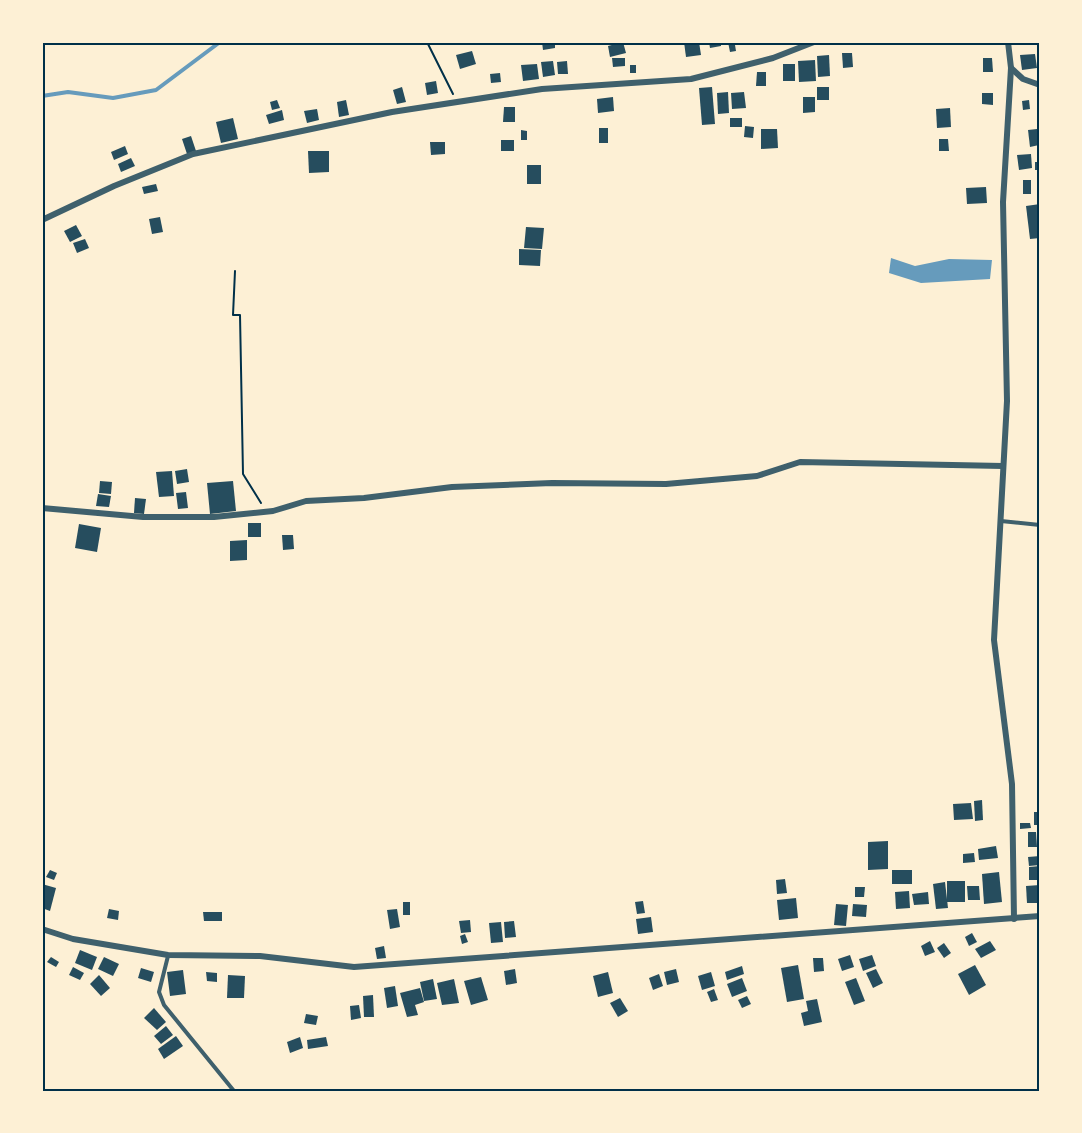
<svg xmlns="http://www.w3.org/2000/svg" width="1082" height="1133" font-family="Montserrat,sans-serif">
  <rect width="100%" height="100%" fill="#fdf0d5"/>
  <!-- water -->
  <polygon fill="#669bbc" points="891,258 915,266 949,259 992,260 990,279 921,283 889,273"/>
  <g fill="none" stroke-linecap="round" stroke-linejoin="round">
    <!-- stream -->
    <polyline stroke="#669bbc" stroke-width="4" points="42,96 68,92 113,98 156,90 220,42"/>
  </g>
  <!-- building -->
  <g fill="#264d5e">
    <polygon points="542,42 555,42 555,48 543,50"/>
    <polygon points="623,42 626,53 610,57 608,46"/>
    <polygon points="684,42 699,42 701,55 686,57"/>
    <polygon points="709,42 721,42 721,46 710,48"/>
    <polygon points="728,42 740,42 735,45 736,51 730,52"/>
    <polygon points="936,42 955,42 955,44 936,45"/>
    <polygon points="472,51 476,64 460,69 456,55"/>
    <polygon points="842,53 852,53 853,67 843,68"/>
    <polygon points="1035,54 1037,68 1022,70 1020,55"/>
    <polygon points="829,55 830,76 818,77 817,56"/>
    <polygon points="612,58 625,58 625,66 613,67"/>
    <polygon points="983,58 992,58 993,72 983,72"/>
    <polygon points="815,60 816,81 799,82 798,61"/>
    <polygon points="553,61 555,75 543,77 541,62"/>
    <polygon points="567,61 568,74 558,74 557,62"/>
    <polygon points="537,64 539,79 523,81 521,65"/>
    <rect x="783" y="64" width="12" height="17"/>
    <rect x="630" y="65" width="6" height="8"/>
    <polygon points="757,72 766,72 766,86 756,86"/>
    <polygon points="500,73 501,82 491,83 490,74"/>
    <polygon points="436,81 438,93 427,95 425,83"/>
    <polygon points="402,87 406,102 397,104 393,90"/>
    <polygon points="712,87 715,124 702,125 699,88"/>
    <rect x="817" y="87" width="12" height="13"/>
    <polygon points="728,92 729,113 718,114 717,93"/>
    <polygon points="744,92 746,108 732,109 731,93"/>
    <polygon points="982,93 993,93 993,105 982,104"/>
    <polygon points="613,97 614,111 598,113 597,99"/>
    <polygon points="803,97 815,97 815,112 803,113"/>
    <polygon points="277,100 280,108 272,110 270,102"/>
    <polygon points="346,100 349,115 339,117 337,102"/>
    <polygon points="1029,100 1030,109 1023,110 1022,101"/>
    <polygon points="504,107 515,107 515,122 503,122"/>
    <polygon points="950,108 951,127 937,128 936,109"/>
    <polygon points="317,109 319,120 307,123 304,111"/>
    <polygon points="282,110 284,120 269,124 266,115"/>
    <polygon points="233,118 238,139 221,143 216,122"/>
    <rect x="730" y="118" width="12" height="9"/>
    <polygon points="745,126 754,127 753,138 744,137"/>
    <rect x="599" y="128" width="9" height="15"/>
    <polygon points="761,129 777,129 778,148 761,149"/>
    <polygon points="1037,129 1039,145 1030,147 1028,130"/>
    <polygon points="521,130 527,131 527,140 521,140"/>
    <polygon points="191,136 197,154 188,157 182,139"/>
    <polygon points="939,139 948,139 949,151 939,151"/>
    <rect x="501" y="140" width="13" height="11"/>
    <polygon points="430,142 445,142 445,154 431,155"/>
    <polygon points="125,146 128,154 114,160 111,152"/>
    <polygon points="308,151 329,151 329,172 309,173"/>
    <polygon points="1031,154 1032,168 1019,170 1017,155"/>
    <polygon points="131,158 135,166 121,172 118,164"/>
    <rect x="1035" y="162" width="5" height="8"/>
    <rect x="527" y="165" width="14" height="19"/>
    <rect x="1023" y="180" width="8" height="14"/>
    <polygon points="156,184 158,191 144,194 142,187"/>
    <polygon points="986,187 987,203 967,204 966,188"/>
    <polygon points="1040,204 1040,238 1030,239 1026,206"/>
    <polygon points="160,217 163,232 152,234 149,219"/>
    <polygon points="76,225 82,236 70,242 64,231"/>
    <polygon points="526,227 544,228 542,249 524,248"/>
    <polygon points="85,239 89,248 77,253 73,243"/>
    <polygon points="519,249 541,250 540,266 519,265"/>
    <polygon points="187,469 189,482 177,484 175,471"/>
    <polygon points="172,471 174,496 159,497 156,472"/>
    <polygon points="100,481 112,482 111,494 99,493"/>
    <polygon points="233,481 236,511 210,514 207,483"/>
    <polygon points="186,492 188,508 178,509 176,493"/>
    <polygon points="98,494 111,496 109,507 96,506"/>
    <polygon points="135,498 146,499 144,514 134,513"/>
    <rect x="248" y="523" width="13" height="14"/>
    <polygon points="79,524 101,528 97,552 75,548"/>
    <polygon points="282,535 293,535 294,549 283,550"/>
    <polygon points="247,540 247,560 230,561 230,541"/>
    <polygon points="982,800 983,820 975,821 974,801"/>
    <polygon points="971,803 973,819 954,820 953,804"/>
    <rect x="1034" y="812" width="6" height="13"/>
    <polygon points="1020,823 1030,823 1031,828 1020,829"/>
    <polygon points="1028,832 1036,832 1037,847 1028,847"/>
    <polygon points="888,841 888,869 868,870 868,842"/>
    <polygon points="996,846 998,858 979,860 978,849"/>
    <polygon points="974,853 975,862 963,863 963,854"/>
    <polygon points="1040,856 1040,865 1029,866 1028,857"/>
    <polygon points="1040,866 1040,880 1029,880 1029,867"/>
    <polygon points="50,870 57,873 54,880 46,877"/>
    <rect x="892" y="870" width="20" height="14"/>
    <polygon points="999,872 1002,902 984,904 982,874"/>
    <polygon points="785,879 787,893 777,894 776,880"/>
    <rect x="947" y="881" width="18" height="21"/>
    <polygon points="945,882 948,908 936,909 933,884"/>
    <polygon points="42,884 56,888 50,911 42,908"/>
    <polygon points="1040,885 1040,903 1027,903 1026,886"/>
    <polygon points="967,886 979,886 980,900 968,900"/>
    <polygon points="855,887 865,887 864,897 855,897"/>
    <polygon points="909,891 910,908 896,909 895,892"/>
    <polygon points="928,892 929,904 914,905 912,894"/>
    <polygon points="796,898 798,918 779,920 777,900"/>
    <polygon points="643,901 645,913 637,914 635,902"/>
    <rect x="403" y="902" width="7" height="13"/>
    <polygon points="836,904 848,905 846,926 834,925"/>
    <polygon points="853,904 867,905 866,917 852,916"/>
    <polygon points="109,909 119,911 118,920 107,918"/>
    <polygon points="397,909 400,927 390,929 387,910"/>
    <polygon points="203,912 222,912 222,921 204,921"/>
    <polygon points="651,917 653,932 638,934 636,919"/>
    <polygon points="470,920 471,932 461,933 459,921"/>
    <polygon points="514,921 516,937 505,938 504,922"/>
    <polygon points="501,922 503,942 491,943 489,923"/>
    <polygon points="972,933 977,942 969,946 965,937"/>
    <polygon points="465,934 468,942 462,944 460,936"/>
    <polygon points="930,941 935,952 925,956 921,946"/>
    <polygon points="990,941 996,950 981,958 975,949"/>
    <polygon points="944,943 951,953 944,958 937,948"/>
    <polygon points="384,946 386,958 377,959 375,948"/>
    <polygon points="80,950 97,957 92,970 75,963"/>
    <polygon points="850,955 854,967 842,971 838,959"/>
    <polygon points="872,955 876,966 863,971 859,959"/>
    <polygon points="51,957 59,962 56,967 47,962"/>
    <polygon points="104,957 119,964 113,976 98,969"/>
    <polygon points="813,958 823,958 824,971 814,972"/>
    <polygon points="798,965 804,999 787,1002 781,968"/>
    <polygon points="975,965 986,985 969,995 958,974"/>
    <polygon points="742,966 744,974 727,980 725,972"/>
    <polygon points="73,967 84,973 80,980 69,975"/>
    <polygon points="141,968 154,972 151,982 138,978"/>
    <polygon points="515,969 517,983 506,985 504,971"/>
    <polygon points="676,969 679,982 667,985 664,972"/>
    <polygon points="876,969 883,983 873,988 866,973"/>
    <polygon points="183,970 186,994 170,996 167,972"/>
    <polygon points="206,972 217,973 217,982 207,981"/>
    <polygon points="608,972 613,993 598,997 593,976"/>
    <polygon points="711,972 715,986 702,990 698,976"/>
    <polygon points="659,974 663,986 653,990 649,978"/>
    <polygon points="99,975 110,988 101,996 90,984"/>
    <polygon points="228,975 245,976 244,998 227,998"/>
    <polygon points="481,977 488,1000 471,1005 464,981"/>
    <polygon points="742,978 747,991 732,997 727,984"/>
    <polygon points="856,978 865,1001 854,1005 845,982"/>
    <polygon points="433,979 437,999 424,1001 420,982"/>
    <polygon points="454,979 459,1003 442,1005 437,983"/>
    <polygon points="395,986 398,1006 387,1008 384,988"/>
    <polygon points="420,988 424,1002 415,1005 418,1015 407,1017 400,993"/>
    <polygon points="714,989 718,1000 711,1002 707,992"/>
    <polygon points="373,995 374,1017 364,1017 363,996"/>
    <polygon points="747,996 751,1004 742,1008 738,1000"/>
    <polygon points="620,998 628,1011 618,1017 610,1003"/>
    <polygon points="817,999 822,1022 804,1026 801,1013 808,1011 806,1001"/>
    <polygon points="359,1005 361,1018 351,1020 350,1006"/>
    <polygon points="154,1008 166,1022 157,1030 144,1018"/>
    <polygon points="306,1014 318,1016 316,1025 304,1023"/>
    <polygon points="166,1026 173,1035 161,1044 154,1036"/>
    <polygon points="176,1036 183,1046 164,1059 158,1049"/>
    <polygon points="300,1037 303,1048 290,1053 287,1042"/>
    <polygon points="326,1037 328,1046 308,1049 307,1040"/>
  </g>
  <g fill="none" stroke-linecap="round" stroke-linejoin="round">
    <!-- path -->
    <g stroke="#003049" stroke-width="2">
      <polyline points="427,42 453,94"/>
      <polyline points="235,271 233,315 240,315 243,474 261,503"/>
    </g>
    <!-- service -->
    <g stroke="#3f606c" stroke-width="4">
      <polyline points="1001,521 1040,525"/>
      <polyline points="168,956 159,992 164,1005 234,1091"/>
    </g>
    <!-- minor -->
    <g stroke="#3f606c" stroke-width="6">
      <polyline points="1008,42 1011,68 1023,79 1040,85"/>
      <polyline points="1011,68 1003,202 1007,401 994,640 1012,784 1014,919"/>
      <polyline points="42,220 114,186 193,154 392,112 542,89 691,79 773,58 814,42"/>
      <polyline points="42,508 143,517 214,517 273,511 306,501 364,498 452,487 552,483 666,484 757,476 800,462 1003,466"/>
      <polyline points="42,929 73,939 168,955 260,956 354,967 1040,916"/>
    </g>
  </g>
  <!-- border -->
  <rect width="1082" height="1133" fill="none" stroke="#fdf0d5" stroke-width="87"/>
  <rect x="44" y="44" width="994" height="1046" fill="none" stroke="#003049" stroke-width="2"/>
</svg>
